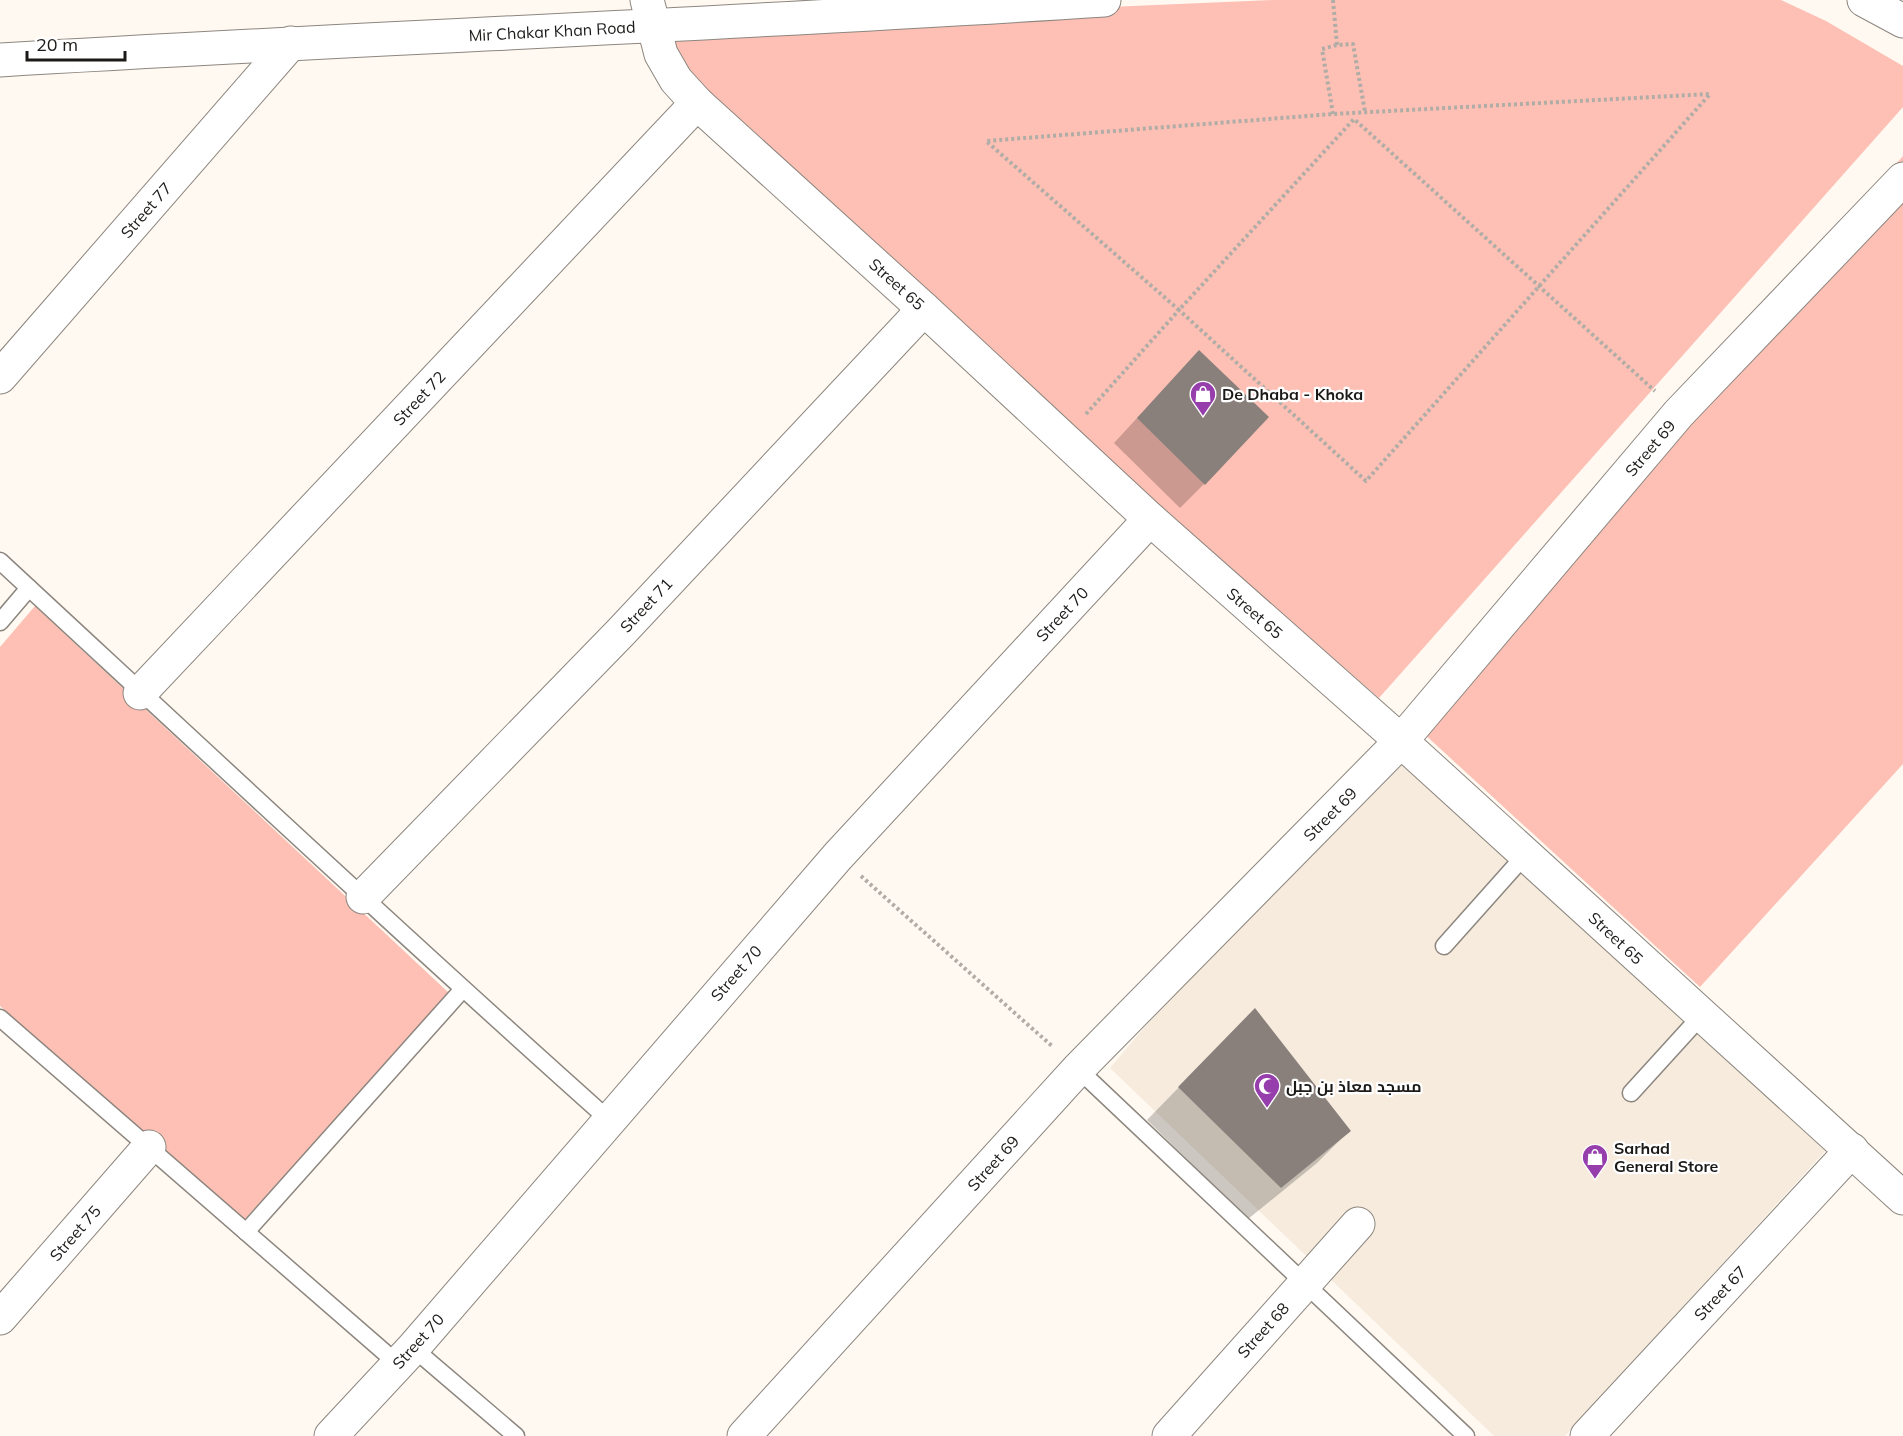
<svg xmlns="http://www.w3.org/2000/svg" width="1903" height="1436" font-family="Mulish,Cairo,sans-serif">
  <rect width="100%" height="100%" fill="#fff9f1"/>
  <!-- built -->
  <polygon fill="#f6ebdd" points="1382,747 1828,1148 1565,1436 1494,1436 1110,1068"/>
  <!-- green -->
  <g fill="#fec0b5">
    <polygon points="1274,0 1781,0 1826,21 1903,66 1903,107 1379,698 682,92 665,32 922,15"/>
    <polygon points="1903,156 1903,764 1700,987 1410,721"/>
    <polygon points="35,606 449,993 244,1220 0,1006 0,647"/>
  </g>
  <!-- shadow -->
  <g fill="#0003">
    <polygon points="1175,377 1204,484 1180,508 1114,443"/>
    <polygon points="1223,1042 1349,1131 1317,1163 1248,1219 1147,1120"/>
  </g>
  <!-- building -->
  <g fill="#89807c">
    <polygon points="1199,350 1269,417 1205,485 1137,418"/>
    <polygon points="1255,1008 1351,1131 1281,1188 1178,1087"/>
  </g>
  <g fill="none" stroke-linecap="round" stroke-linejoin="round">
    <!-- lane casing -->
    <g stroke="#8c867f" stroke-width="19">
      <g id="lane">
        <path d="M0,561C202,748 403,936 609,1120"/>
        <polyline points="0,622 29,588"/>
        <polyline points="1444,946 1526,854"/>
        <polyline points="0,1018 398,1364"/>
        <polyline points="1078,1069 1466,1436"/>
        <polyline points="1631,1093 1701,1016"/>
        <polyline points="246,1232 463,989"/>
        <polyline points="413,1348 516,1436"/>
      </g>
    </g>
    <!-- street casing -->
    <g stroke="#8c867f" stroke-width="35">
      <g id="street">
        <polyline points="647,0 661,54 676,80 697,103 924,309 1150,519 1401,741 1903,1198"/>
        <polyline points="0,377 291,43"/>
        <polyline points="140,693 697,103"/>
        <polyline points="363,897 621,632 924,309"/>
        <polyline points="0,1318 149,1147"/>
        <polyline points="331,1436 413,1348 838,856 1150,519"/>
        <polyline points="744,1436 1078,1069 1401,741 1679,413 1903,179"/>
        <polyline points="1169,1436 1358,1224"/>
        <polyline points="1587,1436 1852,1150"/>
      </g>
    </g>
    <!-- secondary casing -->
    <g stroke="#8c867f" stroke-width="35">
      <g id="secondary">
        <polyline points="1864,0 1903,21"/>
        <path d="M0,60C368,38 736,24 1104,0"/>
      </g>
    </g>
    <!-- path -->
    <g stroke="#b0aca6" stroke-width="4" stroke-dasharray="3 3" stroke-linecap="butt">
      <polyline points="1333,0 1337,45"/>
      <polyline points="1333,114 1322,49 1337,45 1353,44 1365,112"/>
      <polyline points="1086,414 1179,310 1366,481 1710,94 1333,114 986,141 1179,310 1354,119 1655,391"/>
      <polyline points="861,876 1053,1047"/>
    </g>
    <!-- lane -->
    <use href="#lane" stroke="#fff" stroke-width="16"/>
    <!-- street -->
    <use href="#street" stroke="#fff" stroke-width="33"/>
    <!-- secondary -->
    <use href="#secondary" stroke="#fff" stroke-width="33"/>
  </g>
  <!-- icons -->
  <defs>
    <g id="shop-pin" transform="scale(1.35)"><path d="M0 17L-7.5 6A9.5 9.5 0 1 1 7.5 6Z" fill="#963fac" stroke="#fff"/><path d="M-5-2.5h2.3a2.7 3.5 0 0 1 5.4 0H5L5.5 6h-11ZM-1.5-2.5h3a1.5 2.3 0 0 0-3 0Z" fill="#fff"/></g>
    <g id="mosque-pin" transform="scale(1.35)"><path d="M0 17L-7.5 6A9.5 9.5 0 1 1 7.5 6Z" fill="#963fac" stroke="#fff"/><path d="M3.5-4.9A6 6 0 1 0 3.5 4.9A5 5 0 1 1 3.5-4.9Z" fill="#fff"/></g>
  </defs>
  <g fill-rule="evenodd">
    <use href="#shop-pin" x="1203" y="394"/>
    <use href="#mosque-pin" x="1267" y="1086"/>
    <use href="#shop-pin" x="1595" y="1157"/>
  </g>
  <g text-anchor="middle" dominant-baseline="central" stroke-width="4.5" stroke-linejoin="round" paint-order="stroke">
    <!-- street labels -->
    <g font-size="16" fill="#1c1a18" stroke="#fff">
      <text transform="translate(552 31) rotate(-3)">Mir Chakar Khan Road</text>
      <text transform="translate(146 210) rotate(-49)">Street 77</text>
      <text transform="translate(897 284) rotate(42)">Street 65</text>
      <text transform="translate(419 398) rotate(-47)">Street 72</text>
      <text transform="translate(1650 448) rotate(-50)">Street 69</text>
      <text transform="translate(646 605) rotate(-47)">Street 71</text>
      <text transform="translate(1255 613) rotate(41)">Street 65</text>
      <text transform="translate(1062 614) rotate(-47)">Street 70</text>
      <text transform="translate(1330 814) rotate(-45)">Street 69</text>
      <text transform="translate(1616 938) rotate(43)">Street 65</text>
      <text transform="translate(736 973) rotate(-49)">Street 70</text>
      <text transform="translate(993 1163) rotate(-48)">Street 69</text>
      <text transform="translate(75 1233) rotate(-49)">Street 75</text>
      <text transform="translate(1720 1293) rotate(-47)">Street 67</text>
      <text transform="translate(1263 1330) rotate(-48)">Street 68</text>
      <text transform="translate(418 1341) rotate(-48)">Street 70</text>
    </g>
    <!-- poi labels -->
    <g font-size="16" font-weight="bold" fill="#1c1a18" stroke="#fff" text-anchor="start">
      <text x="1222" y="394">De Dhaba - Khoka</text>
      <text x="1286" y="1086">مسجد معاذ بن جبل</text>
      <text x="1614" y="1148">Sarhad<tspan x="1614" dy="18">General Store</tspan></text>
    </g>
  </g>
  <!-- scale -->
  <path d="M27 51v9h98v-9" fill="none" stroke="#1c1a18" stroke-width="3"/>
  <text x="36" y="51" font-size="18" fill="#1c1a18" stroke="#ffffff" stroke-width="4.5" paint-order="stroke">20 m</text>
</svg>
